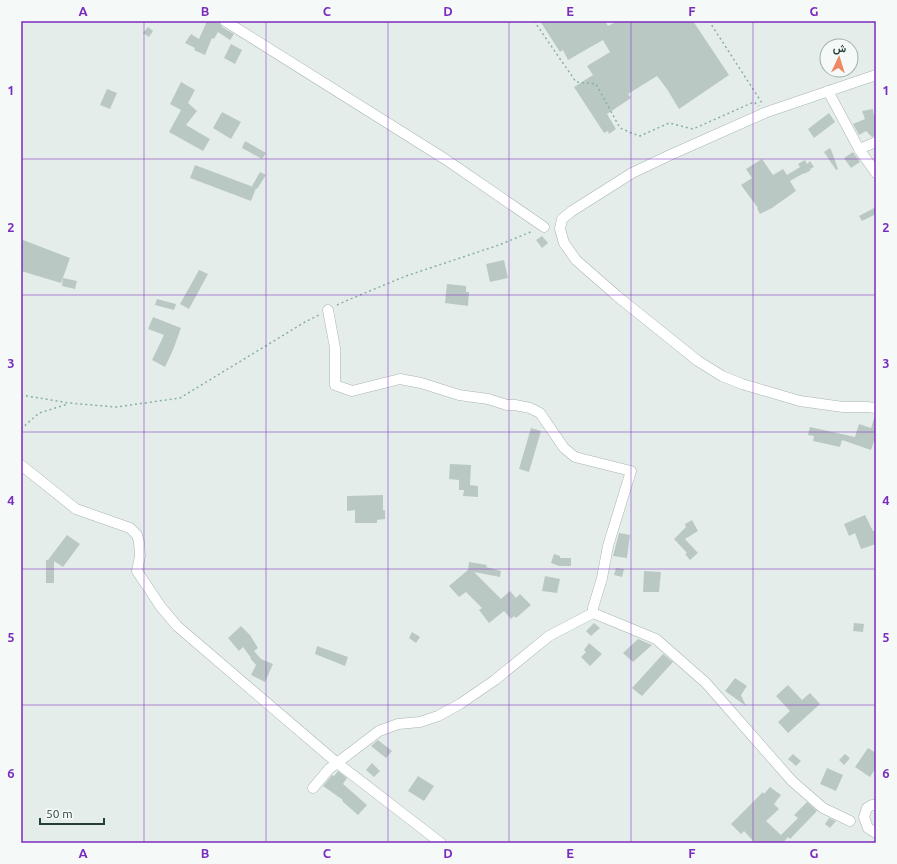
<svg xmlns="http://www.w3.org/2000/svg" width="897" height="864" font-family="Ubuntu,Vazirmatn,sans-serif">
  <rect width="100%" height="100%" fill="#e5edea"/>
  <!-- building -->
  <g fill="#bac8c3">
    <polygon points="207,21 216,21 219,22 222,27 234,34 230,40 218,32 214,39 212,38 205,55 194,50 195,48 185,43 191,34 199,39"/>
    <polygon points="540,21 605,21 608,26 617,21 693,21 729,75 679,109 667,89 657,76 628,94 631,98 607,114 616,129 609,134 608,131 604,133 574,87 593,75 587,66 610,52 603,40 568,60 563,50 560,52"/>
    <polygon points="148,27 153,31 149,37 143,33"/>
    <polygon points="231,44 242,50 235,64 224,58"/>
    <polygon points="181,82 195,90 188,103 197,111 186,125 210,139 203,151 169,132 181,110 170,104"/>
    <polygon points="107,89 117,93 110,109 100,105"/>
    <polygon points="873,109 874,116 876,115 876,136 872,137 866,131 859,135 853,124 865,119 862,111"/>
    <polygon points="222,112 241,122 231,139 213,128"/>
    <polygon points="829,113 835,122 814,138 808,129"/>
    <polygon points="245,141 266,153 262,159 242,148"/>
    <polygon points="830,148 832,152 838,169 836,170 824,152"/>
    <polygon points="853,152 860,162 851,168 844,158"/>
    <polygon points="762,159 773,175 783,169 787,175 800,167 798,164 805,160 807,164 810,161 814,167 810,169 811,170 804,174 804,173 790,181 796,191 772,208 760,214 757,208 758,208 741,185 752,178 746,169"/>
    <polygon points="195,165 256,188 251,201 190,178"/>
    <polygon points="260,172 266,175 257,189 252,186"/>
    <polygon points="876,207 876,214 862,221 859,216"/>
    <polygon points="542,236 548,243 542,248 536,240"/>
    <polygon points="23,240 70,258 61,283 21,271 21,245"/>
    <polygon points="504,260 508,278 490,282 486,264"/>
    <polygon points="199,270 208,274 189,309 180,304"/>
    <polygon points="63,278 77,281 75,289 62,286"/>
    <polygon points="447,284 466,286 466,292 469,292 468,306 445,303"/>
    <polygon points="157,299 176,304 174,310 155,305"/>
    <polygon points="153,317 181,328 173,350 165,367 152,360 164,335 148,329"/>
    <polygon points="875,415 876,415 876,436 871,450 842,440 840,447 813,441 814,436 808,435 810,427 855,437 859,424 871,428"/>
    <polygon points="531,428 541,431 529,472 519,469"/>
    <polygon points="450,464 471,465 470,485 478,486 478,497 463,496 464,490 459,490 459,480 449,479"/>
    <polygon points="383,495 383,510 385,510 385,519 377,520 377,523 355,523 355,510 347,511 347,496"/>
    <polygon points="865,515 873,531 876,530 876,544 861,549 855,533 849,536 844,524"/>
    <polygon points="692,520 698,531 685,539 698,553 690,560 685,554 687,553 674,539 686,527 685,524"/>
    <polygon points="619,533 630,535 627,558 613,556"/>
    <polygon points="67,535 80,544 63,567 54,561 54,583 46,583 46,560 48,560"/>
    <polygon points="554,554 560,556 560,558 571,558 571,566 559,566 551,563"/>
    <polygon points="469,562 487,565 486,567 501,571 500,577 474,572 501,599 510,591 516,598 520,594 531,605 516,618 514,616 511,619 504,611 489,623 479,610 482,608 466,592 459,597 449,586 468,570"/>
    <polygon points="616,568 624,569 622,577 614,575"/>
    <polygon points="644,571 661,572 659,592 643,592"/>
    <polygon points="545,576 560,579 557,593 542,591"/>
    <polygon points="594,623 600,628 591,636 586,631"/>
    <polygon points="854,623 864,624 863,632 853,631"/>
    <polygon points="241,626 250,635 258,648 254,651 261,659 273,664 265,682 251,675 256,665 250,658 251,658 243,647 239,651 228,638"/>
    <polygon points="412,632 420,637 416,643 409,638"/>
    <polygon points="638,639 652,645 633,662 623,653"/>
    <polygon points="589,643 602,654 590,666 581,657 586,652 584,650"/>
    <polygon points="317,646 348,657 345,666 315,654"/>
    <polygon points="663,654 673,662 642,696 632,688"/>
    <polygon points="735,678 747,686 741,695 746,706 725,691"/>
    <polygon points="788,685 802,700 810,693 820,704 788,733 778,722 790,711 776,696"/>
    <polygon points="378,740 392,751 386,758 371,746"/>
    <polygon points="868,748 876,753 876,768 870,777 855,767"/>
    <polygon points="793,754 801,761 796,766 788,759"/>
    <polygon points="845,754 850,758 844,765 839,760"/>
    <polygon points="372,763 380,771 374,777 366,770"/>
    <polygon points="827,768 843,775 836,791 820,784"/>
    <polygon points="338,771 347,778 343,784 367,805 358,815 342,801 343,800 323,786 332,775 334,776"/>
    <polygon points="418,776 434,786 424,801 408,791"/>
    <polygon points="770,787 781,795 774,804 779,809 766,821 781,835 798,818 794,815 807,802 817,811 790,839 788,837 783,843 755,843 744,831 741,834 731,824 763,792 764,794"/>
    <polygon points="829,818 836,821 830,828 825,824"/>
  </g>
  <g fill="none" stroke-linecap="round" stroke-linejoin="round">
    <!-- street casing -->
    <g stroke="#a7b5b1" stroke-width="11">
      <g id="street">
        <polyline points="225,21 445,159 544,227"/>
        <polyline points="876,75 767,112 670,155 632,173 572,211 562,219 560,229 564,243 576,260 617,296 698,361 722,376 742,384 800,401 843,407 867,407 876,408"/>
        <polyline points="828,91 859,149 876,173"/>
        <polyline points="859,149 876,142"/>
        <polyline points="328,310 335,348 335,385 352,391 400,379 421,383 459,395 488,399 507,405 515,405 530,408 540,413 564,448 575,457 631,471 608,546 602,578 593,608 593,613"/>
        <polyline points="21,465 76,509 130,528 137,535 139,542 140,556 137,571 161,607 177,626 336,762 441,843"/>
        <polyline points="593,613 656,639 706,683 792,781 823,808 850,821"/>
        <polyline points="313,788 329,769 379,731 398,724 420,722 438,716 460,704 495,680 549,636 593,613"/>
        <polyline points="876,805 872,805 867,808 864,817 868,828 876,833"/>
      </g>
    </g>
    <!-- path -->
    <g stroke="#86b0a3" stroke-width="1.5" stroke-dasharray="2 3" stroke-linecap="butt">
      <polyline points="534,21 576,82 596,84 620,128 634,134 640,136 669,123 693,129 754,102 759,106"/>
      <polyline points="709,21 762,103"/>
      <polyline points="337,305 348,300 406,276 499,245 533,231"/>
      <polyline points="21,395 69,403 116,407 180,398 305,322 319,315"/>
      <polyline points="21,429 39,413 68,404"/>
    </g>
    <!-- street -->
    <use href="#street" stroke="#fff" stroke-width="10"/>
  </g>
  <!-- grid -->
  <path fill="none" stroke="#7b2cbf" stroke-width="1" stroke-opacity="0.55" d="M144,21V843M266,21V843M388,21V843M509,21V843M631,21V843M753,21V843M21,159H876M21,295H876M21,432H876M21,569H876M21,705H876"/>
  <!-- border -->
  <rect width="897" height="864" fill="none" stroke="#f5faf8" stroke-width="44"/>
  <!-- north arrow -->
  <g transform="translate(839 58) rotate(4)"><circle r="19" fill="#f5faf8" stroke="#a1afab"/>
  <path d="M0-3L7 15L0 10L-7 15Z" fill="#ed8863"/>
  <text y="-6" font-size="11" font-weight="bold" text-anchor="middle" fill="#243f38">ش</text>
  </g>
  <!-- scale -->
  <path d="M40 818v6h64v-6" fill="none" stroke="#243f38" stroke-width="2"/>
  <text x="46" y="818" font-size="12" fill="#243f38" stroke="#f5faf8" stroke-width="3" paint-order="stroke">50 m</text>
  <rect x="22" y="22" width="853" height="820" fill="none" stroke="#7b2cbf" stroke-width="1.5"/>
  <g font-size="13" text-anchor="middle" font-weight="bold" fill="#7b2cbf">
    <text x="83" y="16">A</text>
    <text x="205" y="16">B</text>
    <text x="327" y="16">C</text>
    <text x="448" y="16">D</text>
    <text x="570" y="16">E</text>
    <text x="692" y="16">F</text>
    <text x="814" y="16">G</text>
    <text x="11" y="95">1</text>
    <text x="886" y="95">1</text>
    <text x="11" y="232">2</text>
    <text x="886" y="232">2</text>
    <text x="11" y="368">3</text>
    <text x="886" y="368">3</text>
    <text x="11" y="505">4</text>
    <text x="886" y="505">4</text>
    <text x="11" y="642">5</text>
    <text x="886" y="642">5</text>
    <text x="11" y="778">6</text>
    <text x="886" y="778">6</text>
    <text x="83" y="858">A</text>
    <text x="205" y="858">B</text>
    <text x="327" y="858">C</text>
    <text x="448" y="858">D</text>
    <text x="570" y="858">E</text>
    <text x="692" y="858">F</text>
    <text x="814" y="858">G</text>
  </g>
</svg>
